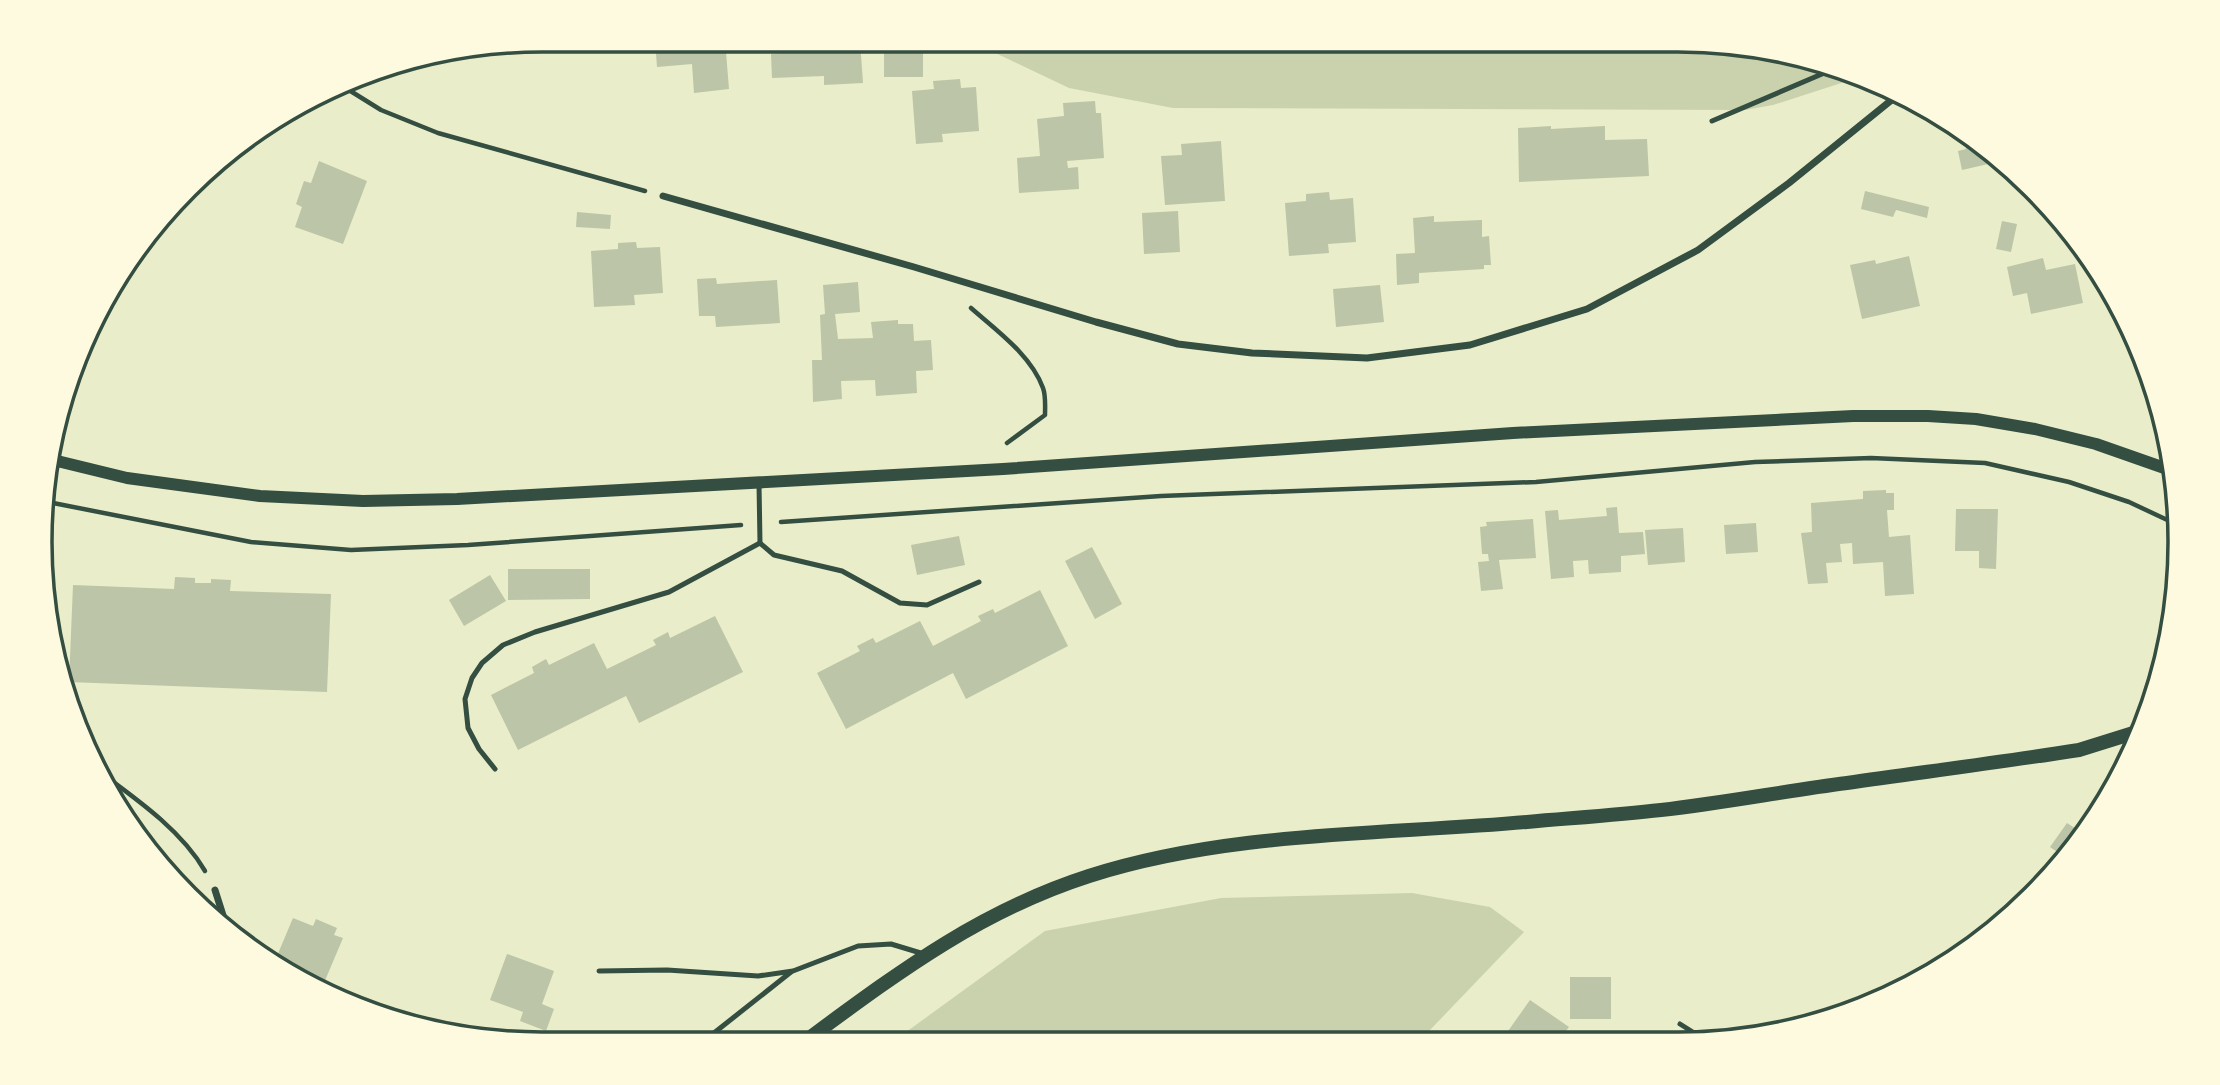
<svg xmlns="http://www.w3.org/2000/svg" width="2220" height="1085" font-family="'DM Sans',sans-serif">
  <rect width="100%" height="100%" fill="#e9edc9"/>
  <!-- green -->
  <g fill="#cad2ad">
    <polygon points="968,40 1678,40 1776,50 1863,76 1773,105 1745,110 1173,108 1069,88"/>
    <polygon points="1412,893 1490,907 1524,932 1430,1030 1426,1042 891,1043 1045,931 1221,898"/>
  </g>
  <!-- building -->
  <g fill="#bcc5a7">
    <polygon points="655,40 725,40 729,89 694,93 692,64 657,67"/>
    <polygon points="780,40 823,40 823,43 860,41 863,83 824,85 824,76 772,78 771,54 781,53"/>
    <rect x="884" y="40" width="39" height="37"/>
    <polygon points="960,79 961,88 976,87 979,131 942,134 943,142 916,144 912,91 934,89 933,81"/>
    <polygon points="1095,101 1096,113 1101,113 1104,158 1067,161 1068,168 1078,167 1079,189 1019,193 1017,158 1040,156 1037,119 1064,116 1063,103"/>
    <polygon points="295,113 298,119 268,135 265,129"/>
    <polygon points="1551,126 1551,129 1605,126 1605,140 1647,139 1649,176 1519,182 1518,128"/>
    <polygon points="1961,129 1995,157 1997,162 1962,170 1958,151 1966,149"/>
    <polygon points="1221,141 1225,201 1165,205 1161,156 1182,155 1181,144"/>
    <polygon points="319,161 367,181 343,244 295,227 302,207 296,204 304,181 311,183"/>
    <polygon points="1865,191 1929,207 1927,218 1896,210 1893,217 1861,209"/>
    <polygon points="1329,192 1330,200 1353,198 1356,242 1328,244 1329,253 1289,256 1285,203 1306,201 1306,194"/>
    <polygon points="1178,211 1180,252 1144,254 1142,213"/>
    <polygon points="577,212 611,215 610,229 576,227"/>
    <polygon points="1434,216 1434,222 1482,220 1482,237 1489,236 1491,265 1484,265 1484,269 1419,273 1419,283 1397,285 1396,254 1415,253 1413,218"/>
    <polygon points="2002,221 2017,224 2011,252 1996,249"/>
    <polygon points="636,242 637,248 660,247 663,293 634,295 635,305 594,307 591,251 618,249 618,243"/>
    <polygon points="1909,256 1920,306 1862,319 1850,265 1875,260 1876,264"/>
    <polygon points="2043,258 2046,270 2075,264 2083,303 2031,314 2027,293 2013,296 2007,267"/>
    <polygon points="716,278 717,284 777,280 780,323 716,327 715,316 699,316 697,279"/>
    <polygon points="858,282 860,312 835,314 838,339 873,338 871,322 898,320 898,324 913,324 914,341 931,340 933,370 916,371 917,393 876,396 875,380 841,381 842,399 813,402 812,360 822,360 820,315 825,314 823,285"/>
    <polygon points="1380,285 1384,322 1336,327 1333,289"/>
    <polygon points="1886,490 1886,493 1894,493 1894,510 1887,510 1889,537 1910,535 1914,594 1885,596 1883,562 1853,564 1852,543 1840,544 1842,562 1826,563 1828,583 1808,584 1801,533 1812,532 1811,503 1863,499 1863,491"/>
    <polygon points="1617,507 1619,533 1643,532 1645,554 1621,556 1621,572 1589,574 1588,560 1573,561 1574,577 1551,579 1545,511 1558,510 1559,520 1607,516 1606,508"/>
    <polygon points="1956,509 1998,509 1996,569 1979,568 1979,551 1955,551"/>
    <polygon points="1533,519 1536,558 1499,560 1503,589 1481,591 1478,562 1489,561 1488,554 1482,554 1480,527 1487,526 1486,522"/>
    <polygon points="1756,523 1758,552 1726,554 1724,525"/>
    <polygon points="1683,528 1685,562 1648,565 1645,530"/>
    <polygon points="959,536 965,565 917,575 911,545"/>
    <polygon points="1092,547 1122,604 1095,619 1065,561"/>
    <polygon points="508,569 590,569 590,599 508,600"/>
    <polygon points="490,575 506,601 464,626 449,600"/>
    <polygon points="175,577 195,578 195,583 211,583 211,579 231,580 230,591 331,594 327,692 69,682 73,585 174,589"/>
    <polygon points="1040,590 1068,646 966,699 953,673 846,729 817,673 860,651 857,646 873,638 876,643 920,621 933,646 981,621 978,616 993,609 995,613"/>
    <polygon points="715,616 743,672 639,723 626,696 518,750 491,695 534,673 532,667 546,659 549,665 594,643 607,669 656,645 653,640 668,632 670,638"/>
    <polygon points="2067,823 2084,834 2076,849 2066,858 2050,847"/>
    <polygon points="293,918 313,926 316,919 337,928 334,935 343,938 321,990 294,976 296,971 274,963"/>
    <polygon points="507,954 554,971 542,1004 554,1009 546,1031 520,1021 523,1012 490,1000"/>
    <rect x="1570" y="977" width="41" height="42"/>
    <polygon points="1530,1000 1569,1027 1563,1035 1571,1041 1501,1041"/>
  </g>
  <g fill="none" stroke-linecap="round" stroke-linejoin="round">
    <!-- path -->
    <g stroke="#344e41" stroke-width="4.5">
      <polyline points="344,87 381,110 438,133 645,191"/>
      <path d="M971,308C996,330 1031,355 1043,388C1046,396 1045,407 1045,415L1007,443"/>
      <polyline points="48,502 251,542 351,550 468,545 741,525"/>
      <polyline points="781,522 1161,496 1536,482 1755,462 1871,458 1985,463 2069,482 2129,502 2178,525"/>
      <path d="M93,767C132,796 180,828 205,871"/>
    </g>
    <!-- service -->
    <g stroke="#344e41" stroke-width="5">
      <polyline points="1712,121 1836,68"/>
      <polyline points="759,484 760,543 774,555 842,571 900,603 927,605 979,582"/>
      <polyline points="495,769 479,749 468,728 465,699 472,678 482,663 503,645 535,632 669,592 760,543"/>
      <polyline points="599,971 667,970 758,976 793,971 858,946 891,944 924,954"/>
      <polyline points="1680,1024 1707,1041"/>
      <polyline points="700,1044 791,972"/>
    </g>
    <!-- minor -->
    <g stroke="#344e41" stroke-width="7">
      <polyline points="663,196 914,267 1096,322 1178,344 1252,353 1367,358 1470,345 1587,309 1698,250 1789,183 1899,94"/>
      <polyline points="215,890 228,931"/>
    </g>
    <!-- tertiary -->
    <polyline stroke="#344e41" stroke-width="12" points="49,459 127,478 260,496 363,501 457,499 1003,469 1513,433 1853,416 1928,416 1976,419 2035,429 2096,444 2173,471"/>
    <!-- secondary -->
    <path stroke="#344e41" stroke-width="14" d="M801,1044C895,975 977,912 1089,876C1230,831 1381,835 1527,822C1572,818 1617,815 1661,810C1723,803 1785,791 1847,783C1924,772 2002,762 2079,750L2143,730"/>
  </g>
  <!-- crop -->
  <path d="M0 0H2220V1085H0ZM542 52H1678A490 490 0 0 1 2168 542V542A490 490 0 0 1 1678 1032H542A490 490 0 0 1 52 542V542A490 490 0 0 1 542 52Z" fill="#fefae0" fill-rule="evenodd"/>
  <path fill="none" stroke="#344e41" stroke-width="3.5" d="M542 52H1678A490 490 0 0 1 2168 542V542A490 490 0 0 1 1678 1032H542A490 490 0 0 1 52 542V542A490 490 0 0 1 542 52Z"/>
</svg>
